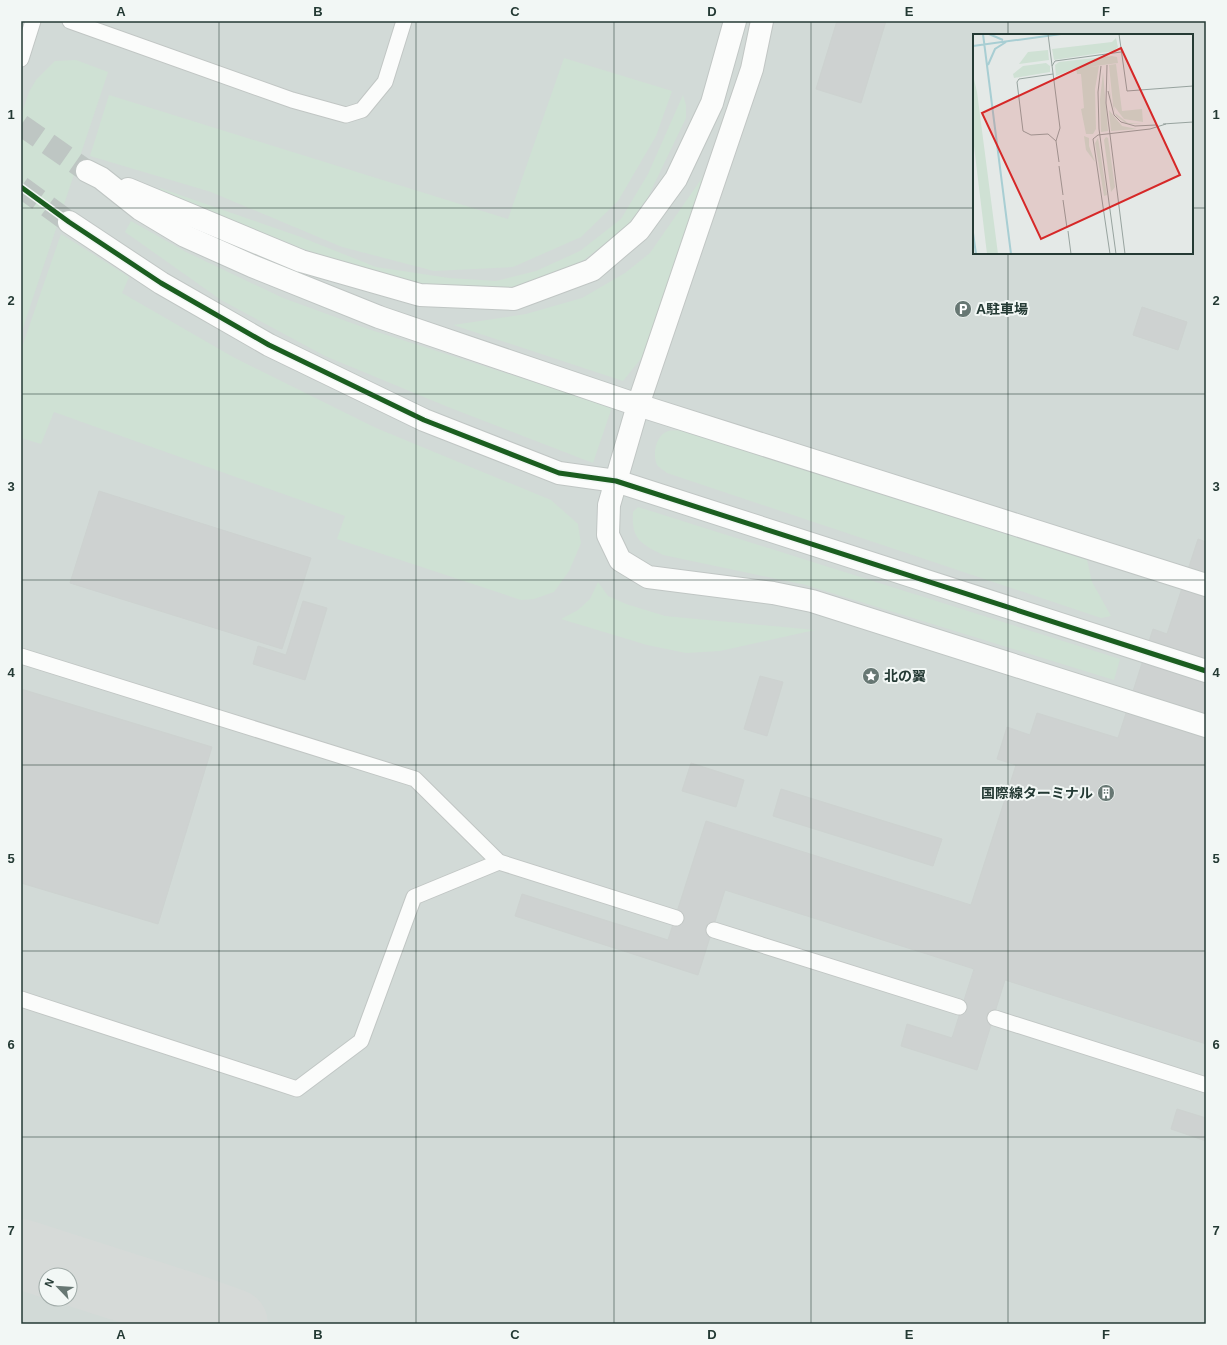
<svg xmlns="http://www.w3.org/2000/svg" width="1227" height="1345" font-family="Arial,'Noto Sans JP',sans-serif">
  <rect width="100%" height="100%" fill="#e4e9e7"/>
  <!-- built -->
  <path fill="#d2dad7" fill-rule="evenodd" d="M21,21H1206V1324H21ZM974,35H1192V253H974ZM46,1275H70V1299H46Z"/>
  <!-- green -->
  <g fill="#cfe1d4">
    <polygon points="564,58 672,91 656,136 618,201 581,237 513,267 434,271 342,247 211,192 90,156 109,95 508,219"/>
    <polygon points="76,60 108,72 21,334 21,116 29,92 36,80 55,61"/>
    <polygon points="683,95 686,105 686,118 647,199 625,228 580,263 524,287 488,292 430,291 343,265 282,240 157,194 160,188 298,236 376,267 449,278 496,281 536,271 580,251 621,219 648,174"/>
    <polygon points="709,168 643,356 623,381 453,325 526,314 582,298 625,273 650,253"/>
    <polygon points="131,221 186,252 283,298 368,329 612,407 593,463 448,407 325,356 221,300 125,232"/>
    <polygon points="61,234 129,277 122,293 233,357 376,428 551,500 578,524 581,543 569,571 554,592 534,599 521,600 337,539 345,516 54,412 41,444 21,438 21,350"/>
    <path d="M681,430L1087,560L1092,582L1111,616L1101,618L667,473C664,470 659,468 657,465C652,454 656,435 668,431C672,430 677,431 681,430Z"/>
    <path d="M638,507L1120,659L1114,680L806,585L663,555C641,544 631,539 633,512Z"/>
    <polygon points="598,582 608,596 626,604 665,616 815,630 720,651 686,653 647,645 561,619 578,610 590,599"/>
  </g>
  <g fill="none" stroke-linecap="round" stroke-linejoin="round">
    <!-- taxiway -->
    <polyline stroke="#d6dad8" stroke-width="70" points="21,1254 180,1305 233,1324"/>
  </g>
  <!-- building -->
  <g fill="#ced2d1" stroke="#cdd2d0">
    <polygon points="837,21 886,21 861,103 816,89"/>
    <polygon points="1142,307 1187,322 1178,350 1133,335"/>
    <polygon points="99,491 311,558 282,649 70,583"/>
    <polygon points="1198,539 1206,542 1206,1044 1005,980 977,1070 901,1046 907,1024 952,1038 974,969 725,890 698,975 515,916 522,894 668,940 706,821 971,905 1016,765 997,759 1007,727 1030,735 1037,713 1118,738 1153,629 1167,634"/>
    <polygon points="303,601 327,608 305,680 253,664 258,646 286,655"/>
    <polygon points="760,676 783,682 767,736 744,729"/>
    <polygon points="21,689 212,747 158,924 21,883"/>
    <polygon points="691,763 744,780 736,807 682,791"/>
    <polygon points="781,789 942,839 933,866 773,816"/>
    <polygon points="1177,1109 1206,1118 1206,1141 1171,1129"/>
  </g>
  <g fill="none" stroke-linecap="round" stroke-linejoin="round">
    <!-- secondary-tunnel -->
    <g stroke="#bec6c3" stroke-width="22" stroke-dasharray="22 11" stroke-linecap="butt">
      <polyline points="21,125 87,171"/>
      <polyline points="21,187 69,222"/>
    </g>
    <!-- lane casing -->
    <g stroke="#c1c6c4" stroke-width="17">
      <g id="lane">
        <polyline points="70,21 292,100 346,115 362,110 385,82 404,21"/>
        <polyline points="21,59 33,21"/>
        <polyline points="21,656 415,779 499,862 676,918"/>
        <polyline points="714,930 959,1007"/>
        <polyline points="21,999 297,1089 361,1041 414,897 499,862"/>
        <polyline points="995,1018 1206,1085"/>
      </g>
    </g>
    <!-- street casing -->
    <g stroke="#c1c6c4" stroke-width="24">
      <polyline id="street" points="638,405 752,69 762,21"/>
    </g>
    <!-- secondary casing -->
    <g stroke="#c0c6c4" stroke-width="24">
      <g id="secondary">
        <polyline points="87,171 101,178 140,209 185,236 252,266 379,317 638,405 1206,585"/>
        <polyline points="128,189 301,261 420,295 514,299 592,270 639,230 676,179 712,103 735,21"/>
        <polyline points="69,222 161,283 269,345 424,420 559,473 616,481 1206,671"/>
        <polyline points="638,405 609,505 608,535 620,560 648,577 773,593 812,601 1206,726"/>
      </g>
    </g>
    <!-- lane -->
    <use href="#lane" stroke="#fbfcfb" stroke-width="15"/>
    <!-- street -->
    <use href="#street" stroke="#fbfcfb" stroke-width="22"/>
    <!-- secondary -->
    <use href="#secondary" stroke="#fbfcfb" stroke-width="22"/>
    <!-- cycleway casing -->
    <g stroke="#f2f7f5" stroke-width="8">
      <polyline id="cycleway" points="21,187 69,222 161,283 269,345 424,420 559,473 616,481 1206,671"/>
    </g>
    <!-- cycleway -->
    <use href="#cycleway" stroke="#1b5e20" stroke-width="5"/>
  </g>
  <!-- grid -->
  <path fill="none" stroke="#243a34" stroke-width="1" stroke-opacity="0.55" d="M219,21V1324M416,21V1324M614,21V1324M811,21V1324M1008,21V35M21,208H974M1192,208H1206M1008,253V1324M21,394H1206M21,580H1206M21,765H1206M21,951H1206M21,1137H1206"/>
  <!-- icons -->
  <defs>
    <g id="parking-disc" transform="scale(0.9)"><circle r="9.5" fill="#677773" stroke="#f2f7f5"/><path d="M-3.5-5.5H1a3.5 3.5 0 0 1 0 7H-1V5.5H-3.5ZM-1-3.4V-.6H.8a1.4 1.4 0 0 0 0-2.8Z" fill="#fff"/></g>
    <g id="sight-disc" transform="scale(0.9)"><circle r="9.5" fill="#677773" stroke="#f2f7f5"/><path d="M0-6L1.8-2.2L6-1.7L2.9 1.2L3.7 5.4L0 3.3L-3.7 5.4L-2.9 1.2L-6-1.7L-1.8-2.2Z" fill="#fff"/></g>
    <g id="building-disc" transform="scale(0.9)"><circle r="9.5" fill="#677773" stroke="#f2f7f5"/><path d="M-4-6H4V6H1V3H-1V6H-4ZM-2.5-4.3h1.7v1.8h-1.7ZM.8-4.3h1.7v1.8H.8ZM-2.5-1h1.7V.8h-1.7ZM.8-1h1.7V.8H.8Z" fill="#fff"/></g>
  </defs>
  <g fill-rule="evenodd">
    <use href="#parking-disc" x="963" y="309"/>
    <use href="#sight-disc" x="871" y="676"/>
    <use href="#building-disc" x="1106" y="793"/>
  </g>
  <g text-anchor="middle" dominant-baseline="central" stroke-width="4" stroke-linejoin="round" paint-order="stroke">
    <!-- poi labels -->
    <g font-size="14" font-weight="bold" fill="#243a34" stroke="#f2f7f5" text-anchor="start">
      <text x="976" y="309">A駐車場</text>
      <text x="884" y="676">北の翼</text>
      <text x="1093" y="793" text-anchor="end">国際線ターミナル</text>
    </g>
  </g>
  <!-- overview -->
  <g transform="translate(973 34)">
    <rect width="220" height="220" fill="#e4e9e7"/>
    <path d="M143,4L145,13L141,17L81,26L79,15L139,8ZM75,16L76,26L46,30L55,18ZM139,22L144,23L145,29L115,33L126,32L122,55L123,95L120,100H113L108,75L111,74L108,40H104L103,34L83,42L82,31L86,28ZM73,29L77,32V38L41,44L40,40L50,32ZM143,30L149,77L169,75L170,88L151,85L141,72L142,79L155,89L170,90H154L143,82L137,62L135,40L138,66L140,71L136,31ZM130,38L135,97L128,98L127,65ZM0,41L4,58L25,220H14L0,104ZM136,76L149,92L164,95L138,97ZM111,102L116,104V112L122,128L113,116ZM133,103L135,104L142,153L138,158L131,106ZM125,104L134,161L131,162L122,109Z" fill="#cfe1d4"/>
    <path fill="none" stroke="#a8ced3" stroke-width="2" d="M10,0L38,220M16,0L30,6M0,12L88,0M15,31L22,15L33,8M0,199L3,220"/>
    <path fill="none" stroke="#97a39f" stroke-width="1" d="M75,0L87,94L83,107L86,128M146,0L154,57L220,52M134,31L133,69L152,220M79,32L82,27L148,18M128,32L125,58L126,95L143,220M80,40L46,45L44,48L50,97L58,101L75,100L83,107M135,57L141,81L148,88L162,92L183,91M190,90L220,88M86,132L90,161M90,166L94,194M95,197L98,220M137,220L120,105L125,101L177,95L193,90"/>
    <path fill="#d62828" fill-opacity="0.15" stroke="#d62828" stroke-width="2" d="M148,14L207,141L68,205L9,79Z"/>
    <rect width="220" height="220" fill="none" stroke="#243a34" stroke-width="2"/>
  </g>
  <!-- border -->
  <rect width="1227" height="1345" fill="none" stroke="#f2f7f5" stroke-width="44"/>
  <!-- north arrow -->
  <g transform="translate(58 1287) rotate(295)"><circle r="19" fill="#f2f7f5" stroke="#a0aba8"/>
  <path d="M0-3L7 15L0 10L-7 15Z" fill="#677773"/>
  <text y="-6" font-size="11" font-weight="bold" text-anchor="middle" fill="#243a34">N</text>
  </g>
  <rect x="22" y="22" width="1183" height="1301" fill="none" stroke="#243a34" stroke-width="1.5"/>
  <g font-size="13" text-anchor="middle" font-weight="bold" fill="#243a34">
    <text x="121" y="16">A</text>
    <text x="318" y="16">B</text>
    <text x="515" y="16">C</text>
    <text x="712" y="16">D</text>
    <text x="909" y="16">E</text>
    <text x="1106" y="16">F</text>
    <text x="11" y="119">1</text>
    <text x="1216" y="119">1</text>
    <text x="11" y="305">2</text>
    <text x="1216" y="305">2</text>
    <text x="11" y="491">3</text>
    <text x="1216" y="491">3</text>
    <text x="11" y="677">4</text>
    <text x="1216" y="677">4</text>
    <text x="11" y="863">5</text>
    <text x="1216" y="863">5</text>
    <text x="11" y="1049">6</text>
    <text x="1216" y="1049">6</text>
    <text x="11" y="1235">7</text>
    <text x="1216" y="1235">7</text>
    <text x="121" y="1339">A</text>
    <text x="318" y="1339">B</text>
    <text x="515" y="1339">C</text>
    <text x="712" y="1339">D</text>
    <text x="909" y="1339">E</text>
    <text x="1106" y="1339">F</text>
  </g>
</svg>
